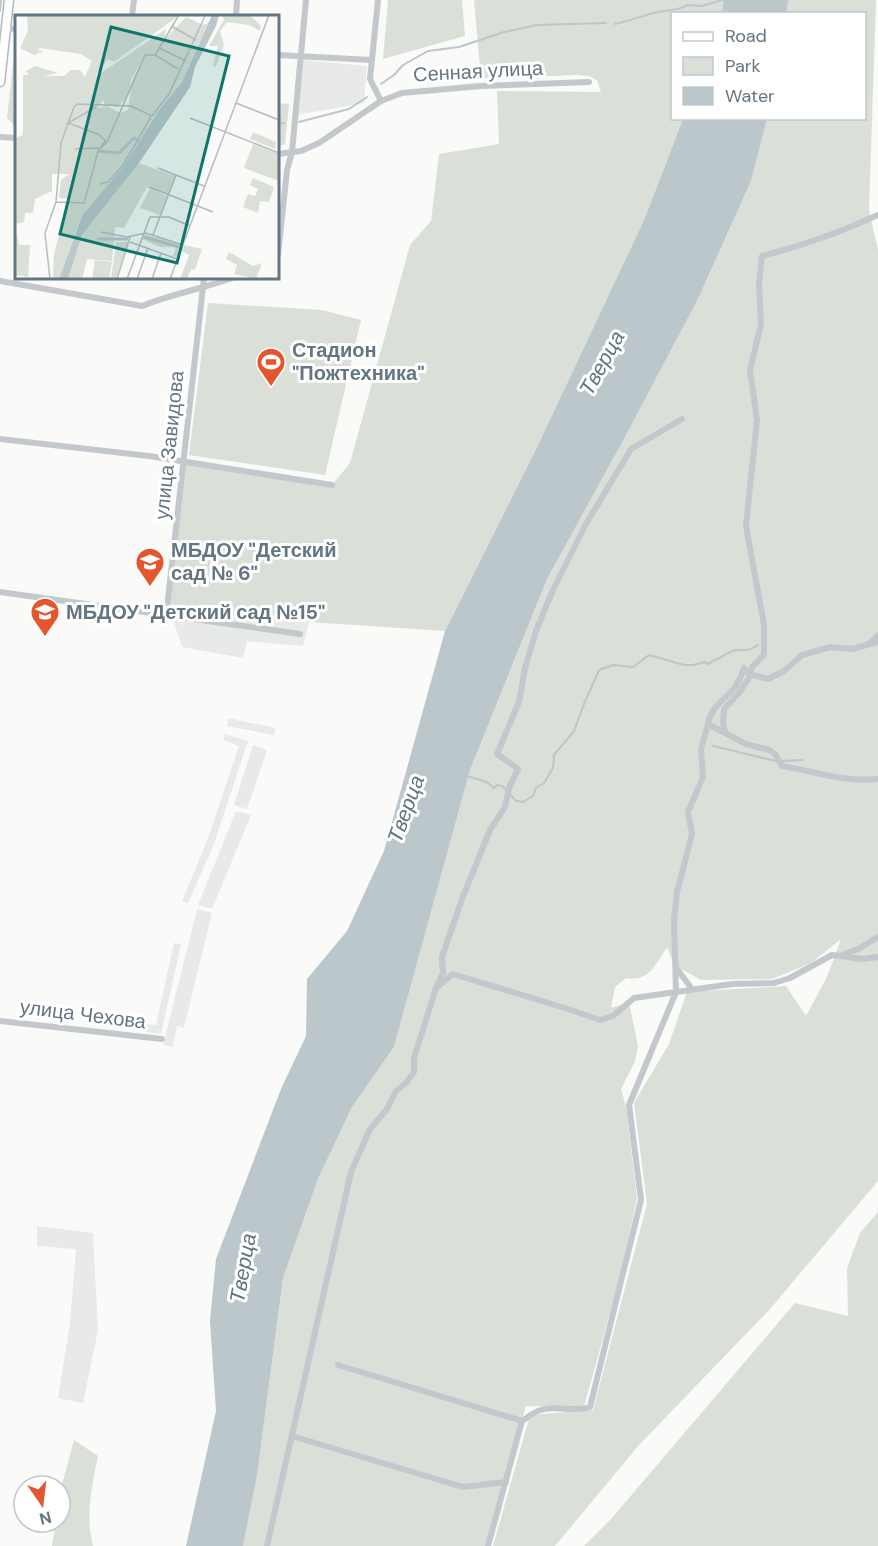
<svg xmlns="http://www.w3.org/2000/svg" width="878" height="1546" font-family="'DM Sans',sans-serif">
  <rect width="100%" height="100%" fill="#fafaf8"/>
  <!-- built -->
  <g fill="#e8e9e9">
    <polygon points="302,60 367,66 364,103 297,115"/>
    <polygon points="168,604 309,622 303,646 247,641 243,658 182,647"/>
    <polygon points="228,718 275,728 274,735 227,726"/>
    <polygon points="225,734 248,741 214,844 188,903 182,901 207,841 239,746 223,740"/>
    <polygon points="253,745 267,750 247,809 234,805"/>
    <polygon points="236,811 251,815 212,909 198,905"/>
    <polygon points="197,909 212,913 184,1028 177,1026 173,1047 163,1045"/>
    <polygon points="174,943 181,944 161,1034 100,1025 101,1018 156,1025"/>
    <polygon points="37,1226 93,1233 98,1330 83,1403 58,1398 70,1323 76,1249 37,1246"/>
  </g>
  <!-- green -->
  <g fill="#dadfd7">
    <polygon points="388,0 462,0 465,36 383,59"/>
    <polygon points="474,0 723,0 722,13 672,14 672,118 683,119 644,220 539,443 445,631 309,622 168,604 184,461 332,485 350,463 410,245 431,221 439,154 499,144 497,91 601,92 597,80 589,76 576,75 481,79"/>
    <path d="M788,0H876L869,210L878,250V1181L770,1309L639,1445L555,1546H493L530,1415L593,1410L647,1204L634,1103L669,1044L687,992L786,986L806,1016L827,977L841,939L811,963L772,979L701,980L674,965L667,947C655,965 650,982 626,978L615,987L611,1008L629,1002L638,1046L635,1061L621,1089L626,1107L637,1199L619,1280L584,1407L526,1406L486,1546H243L257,1476L283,1278L318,1179L352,1107L394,1047L470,770L547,579L624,439L698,299L751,181L767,119L864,118V14L787,13Z"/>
    <polygon points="16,37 16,127 7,118"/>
    <polygon points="278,103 289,104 285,144 278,147"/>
    <polygon points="208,303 322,310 361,320 325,475 189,455"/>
    <polygon points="878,1212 878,1546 584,1546 611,1519 795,1303 848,1316 847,1268 860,1233"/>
    <path d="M74,1440L98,1456C92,1485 85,1516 93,1546H52L56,1522H60V1492Z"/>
  </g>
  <!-- water -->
  <g fill="#bbc7cb">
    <polygon points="723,0 788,0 787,13 722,13"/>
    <polygon points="683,119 767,119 751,181 698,299 624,439 547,579 470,770 394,1047 352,1107 318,1179 283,1278 257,1476 243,1546 186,1546 216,1411 210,1321 216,1259 281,1089 306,1036 307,979 347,931 384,851 445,631 539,443 644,220"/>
  </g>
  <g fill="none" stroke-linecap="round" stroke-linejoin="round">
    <!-- stream -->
    <g stroke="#bbc7cb" stroke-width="2">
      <polyline points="0,11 1,0"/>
      <path d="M615,24C629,21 641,16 654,13C664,10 679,11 687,5L702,6L722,0"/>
      <polyline points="381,84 394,75 403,65 428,51 459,47 504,32 537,25 606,23"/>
      <polyline points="299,122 349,109 367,97"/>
      <polyline points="278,124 284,123"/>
      <polyline points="713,746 776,761"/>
      <polyline points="782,761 802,760"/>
      <path d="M467,776L487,782L494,788L497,785L502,786L516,801L523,802L533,796L536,788L544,783L553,768L554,755L574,731L584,704L599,670L613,665L633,667L649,655L684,665H693L705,662L709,664L712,661C723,658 721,656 730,652C740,647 745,654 758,645"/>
    </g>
    <!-- secondary casing -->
    <g stroke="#b3babf" stroke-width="11">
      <polyline id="secondary" points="0,82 9,0"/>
    </g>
    <!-- street -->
    <g stroke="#c3c8cc" stroke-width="6">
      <polyline points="378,0 370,79 381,101"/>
      <polyline points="132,16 134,0"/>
      <polyline points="236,16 237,0"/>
      <polyline points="6,28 16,29"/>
      <polyline points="278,55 371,60"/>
      <polyline points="0,137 16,138"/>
      <polyline points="278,154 301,151 319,143 381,101 402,93 481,86 589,82"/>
      <path d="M878,215C841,232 802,246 762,256L759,283L761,324L750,370L757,420L746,526L764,625V655L752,667L750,674L768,679L784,671L802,655L831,647L852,649L878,642"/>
      <polyline points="278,255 287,170 292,152 306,0"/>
      <path d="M0,281L142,306C171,294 202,289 232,278"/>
      <polyline points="0,439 149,456 332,485"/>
      <polyline points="0,592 300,634"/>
      <polyline points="166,617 204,278"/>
      <polyline points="870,643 878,635"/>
      <path d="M725,732L723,723L724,709L739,693L750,676L744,668C742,674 739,681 736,686C726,699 711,706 708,724L746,744L769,750L775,754L782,766C814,771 844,783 878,779"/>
      <polyline points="842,955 858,949 878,937"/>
      <polyline points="677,969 692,989"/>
      <polyline points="437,986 443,973 442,957 462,899 490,830 505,807 509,788 518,769 497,754 519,702 525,668 536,631 553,590 586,524 631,449 682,419"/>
      <polyline points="0,1021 162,1039"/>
      <path d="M338,1365L522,1421C527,1418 532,1413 538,1411C554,1404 574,1413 590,1407L641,1200L629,1105L676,992L674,920L677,892L692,834L688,812L703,777L701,749L708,724"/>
      <polyline points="292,1436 463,1487 506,1482"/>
      <polyline points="267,1546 351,1172 370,1129 387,1109 396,1091 406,1083 414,1072 414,1058 436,988 453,974 568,1009 600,1020 613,1016 634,998 732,984 774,983 790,978 832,955 862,959 878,957"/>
      <polyline points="488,1546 522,1421"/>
    </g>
    <!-- secondary -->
    <use href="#secondary" stroke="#fff" stroke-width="8"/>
  </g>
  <!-- icons -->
  <defs>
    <g id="stadium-pin" transform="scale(1.5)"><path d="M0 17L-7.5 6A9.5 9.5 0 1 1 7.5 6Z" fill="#e4572e" stroke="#fff"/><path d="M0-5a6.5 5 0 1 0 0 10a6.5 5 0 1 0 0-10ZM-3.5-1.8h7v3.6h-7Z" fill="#fff"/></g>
    <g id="school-pin" transform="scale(1.5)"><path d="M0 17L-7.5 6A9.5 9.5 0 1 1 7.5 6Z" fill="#e4572e" stroke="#fff"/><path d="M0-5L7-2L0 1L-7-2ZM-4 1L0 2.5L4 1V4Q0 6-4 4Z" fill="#fff"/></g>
  </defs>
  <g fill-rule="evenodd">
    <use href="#stadium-pin" x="271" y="362"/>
    <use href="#school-pin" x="150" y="562"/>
    <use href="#school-pin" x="45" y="612"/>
  </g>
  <g text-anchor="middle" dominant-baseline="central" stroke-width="6" stroke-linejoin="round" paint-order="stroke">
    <!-- street labels -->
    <g font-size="20" fill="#657683" stroke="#fff">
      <text transform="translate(478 71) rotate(-3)">Сенная улица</text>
      <text transform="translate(169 445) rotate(-84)">улица Завидова</text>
      <text transform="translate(83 1014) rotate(7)">улица Чехова</text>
    </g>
    <!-- poi labels -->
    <g font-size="20" font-weight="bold" fill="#657683" stroke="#fff" text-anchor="start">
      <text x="292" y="350">Стадион<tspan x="292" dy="23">"Пожтехника"</tspan></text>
      <text x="171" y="550">МБДОУ "Детский<tspan x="171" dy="23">сад № 6"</tspan></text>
      <text x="66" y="612">МБДОУ "Детский сад №15"</text>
    </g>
    <!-- water labels -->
    <g font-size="21" font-style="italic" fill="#60757c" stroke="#fff">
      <text transform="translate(602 363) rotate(-61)">Тверца</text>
      <text transform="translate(406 809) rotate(-70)">Тверца</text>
      <text transform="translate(243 1268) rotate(-80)">Тверца</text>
    </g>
  </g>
  <!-- overview -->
  <g transform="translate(15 15)">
    <rect width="264" height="264" fill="#fafaf8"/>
    <path d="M12,0H165L99,47L93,44L80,62L151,14L149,25L171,2L188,10L193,8L167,67L144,95L108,152L68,199L44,264H38L39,239L53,184L44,183L46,165L54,159H37V176L20,184L18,198H10L9,207L0,209V123L8,120V60H14L11,56L20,51L43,58L29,61H49L56,55H65L70,62L77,46L66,39L25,33L22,35L29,36L19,40L5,33L13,16ZM130,40L117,66L113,95L105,98L92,91L82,93L88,85L90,90L103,92L114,79L116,65ZM207,0H235L246,11L245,16L234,10L212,7L205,16L209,30L200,53L198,50L203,31H194L209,5ZM238,117L261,127L260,134L235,124ZM238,129L264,139V166L229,153ZM124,148L160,161L153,180L134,172L131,174L109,213L100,212L97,246L72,244L67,264H53L67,220ZM238,163L259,172L254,187L245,186L243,198L228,192L233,179L240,181L243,174L235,170ZM135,173L152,181L145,200L125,193ZM0,210L4,230H15L13,262L0,260ZM129,219L164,229L162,242L158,241L161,232H145L127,224ZM101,227H113L101,264H96ZM169,230L187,234L180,255L176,254L172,264H165L174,240L166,236ZM214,237L238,251L247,248L241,264L219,259L222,250L211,244ZM80,245L97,247L94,264H77Z" fill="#dadfd7" fill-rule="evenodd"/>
    <path d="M197,0H204L201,11L180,52L175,72L124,148L67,220L53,264H44L68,199L108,152L144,95L167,67Z" fill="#bbc7cb"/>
    <path fill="none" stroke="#bbc7cb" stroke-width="3" d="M83,136L104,138L119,123L127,129M129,222L164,232M82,224H113"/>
    <path fill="none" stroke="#b5bdc2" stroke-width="1.5" d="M156,11L181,25M144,33L171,46M140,40L164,0M221,88L264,105M81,92L53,108L83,119L92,127L85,134L90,126M175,103L264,138M92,127L130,40H140L163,54M67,133L60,134L84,133M143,153L189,171M85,169L93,167L108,150L136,102M134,172L198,197M41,187L69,188L84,133M86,217L112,222L131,218L168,230M138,220L161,160M115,227L162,244M35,264L30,218L41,187L46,128L59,92L63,89L116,91L137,101L154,79L190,1M102,264L115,222M112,264L135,202H154L175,211M122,264L133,233M137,264L146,238M155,264L254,0"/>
    <path fill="#0f766e" fill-opacity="0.15" stroke="#0f766e" stroke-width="3" d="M96,12L214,41L162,248L45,219Z"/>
    <rect width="264" height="264" fill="none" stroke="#657683" stroke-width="3"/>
  </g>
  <!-- legend -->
  <rect x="671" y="12" width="195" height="108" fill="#ffffff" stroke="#c1c8cd" stroke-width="1.5"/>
  <rect x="683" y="32" width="30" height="9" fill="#ffffff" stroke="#c1c8cd" stroke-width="1.5"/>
  <text x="725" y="42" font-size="18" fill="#657683">Road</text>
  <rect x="683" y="57" width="30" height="18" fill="#dadfd7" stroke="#c1c8cd" stroke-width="1.5"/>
  <text x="725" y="72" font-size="18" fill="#657683">Park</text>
  <rect x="683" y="87" width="30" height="18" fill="#bbc7cb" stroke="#c1c8cd" stroke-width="1.5"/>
  <text x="725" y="102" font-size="18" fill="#657683">Water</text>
  <!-- north arrow -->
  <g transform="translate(42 1504) rotate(166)"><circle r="28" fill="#ffffff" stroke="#c1c8cd" stroke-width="1.5"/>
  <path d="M0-4.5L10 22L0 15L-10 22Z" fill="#e4572e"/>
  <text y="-9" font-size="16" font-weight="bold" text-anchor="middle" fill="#657683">N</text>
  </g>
</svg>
